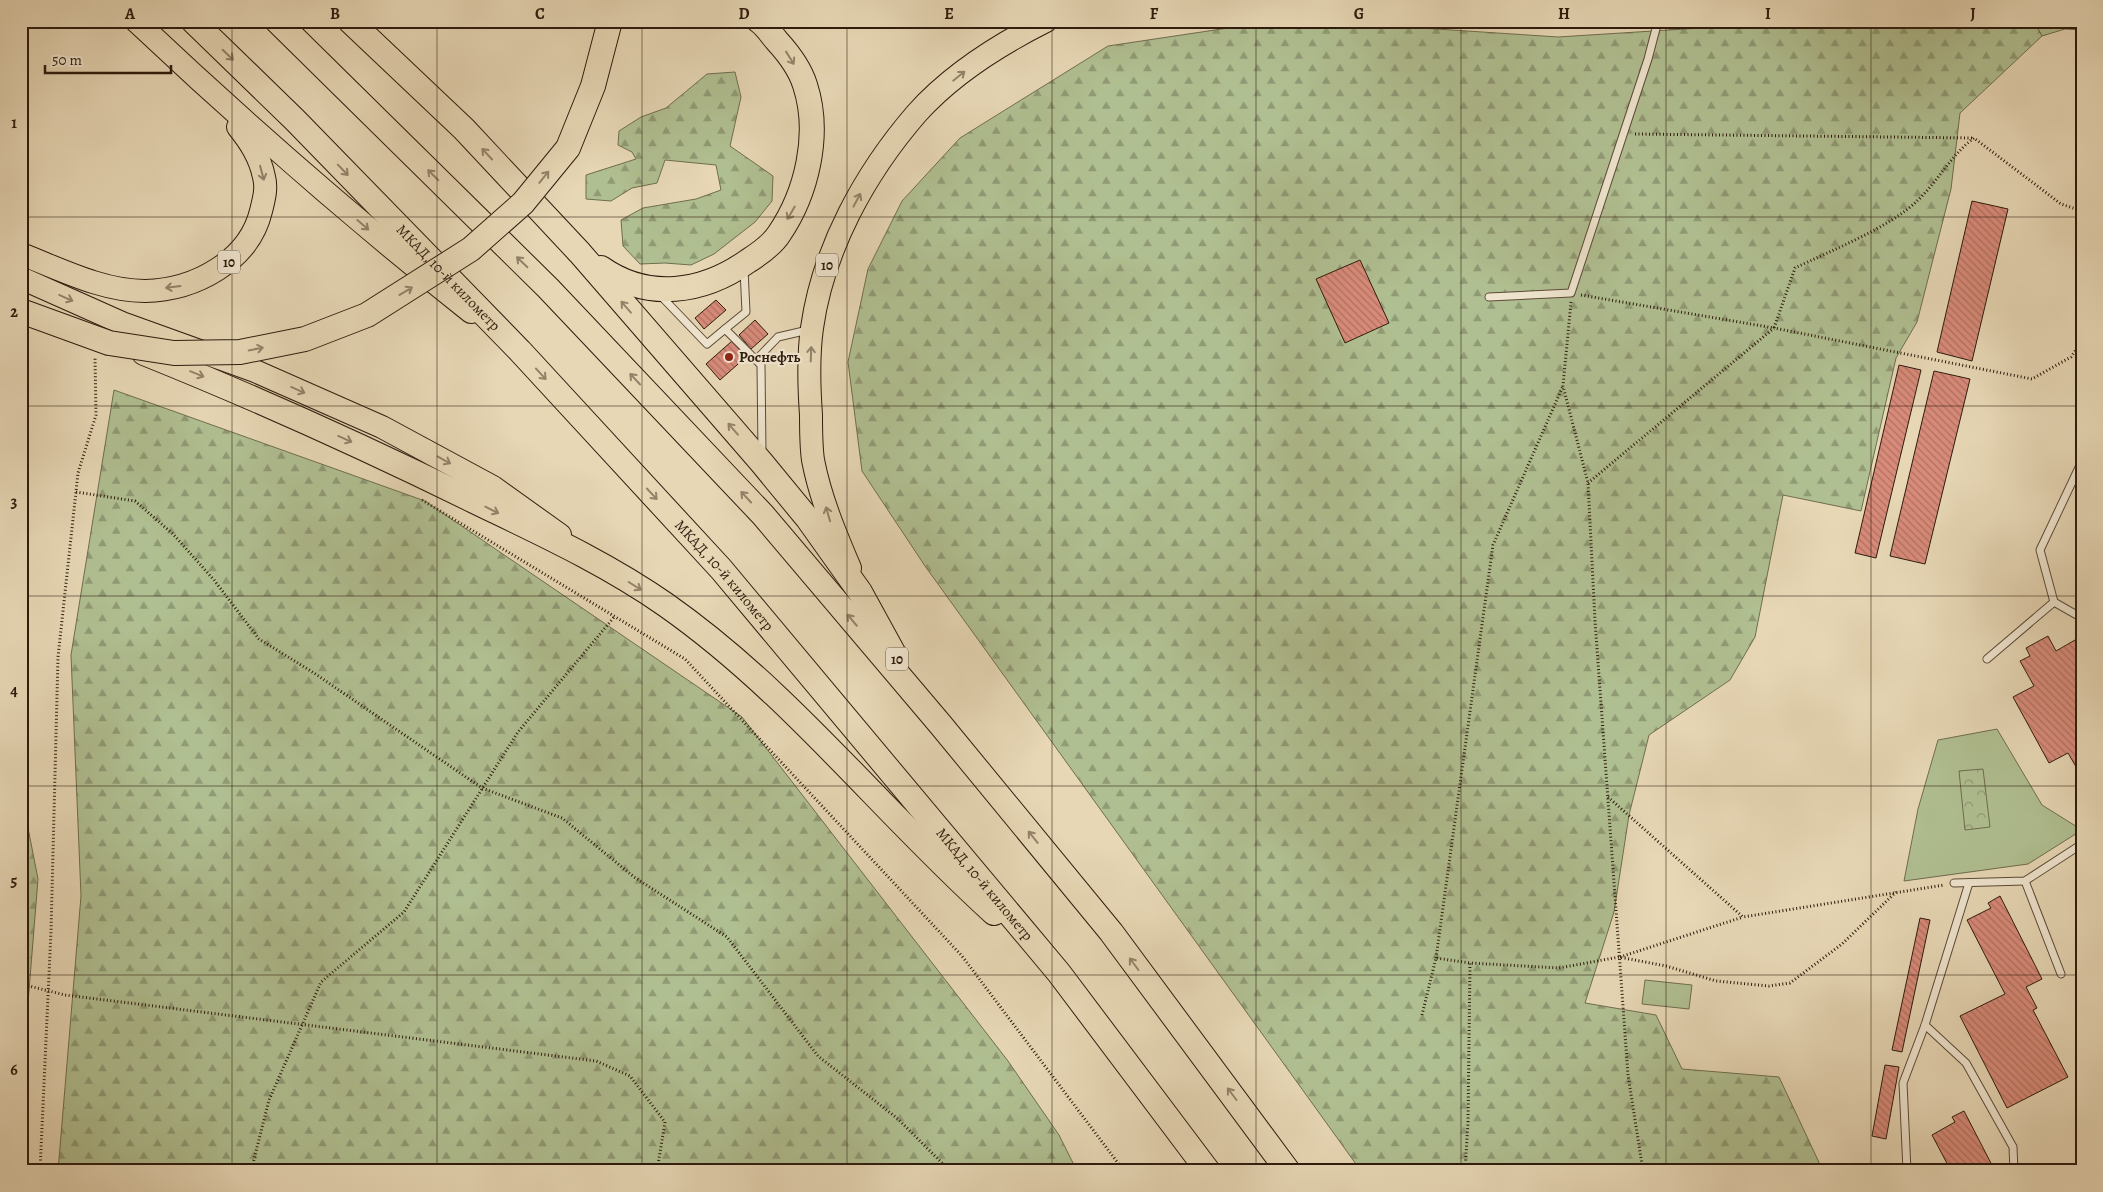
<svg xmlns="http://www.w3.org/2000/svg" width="2103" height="1192" font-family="Alegreya,serif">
  <defs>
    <pattern id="forest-firs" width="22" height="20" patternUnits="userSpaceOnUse" patternTransform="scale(1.25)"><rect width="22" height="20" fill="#b0bf91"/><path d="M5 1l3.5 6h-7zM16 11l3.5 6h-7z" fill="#909a75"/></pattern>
    <pattern id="park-crowns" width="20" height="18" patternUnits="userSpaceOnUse" patternTransform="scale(1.25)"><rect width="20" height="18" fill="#b0bf91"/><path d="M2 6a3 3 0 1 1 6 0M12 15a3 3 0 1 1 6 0" fill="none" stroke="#909a75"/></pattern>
    <pattern id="building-back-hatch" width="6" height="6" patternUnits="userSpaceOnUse" patternTransform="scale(1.25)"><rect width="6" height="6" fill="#d98b7a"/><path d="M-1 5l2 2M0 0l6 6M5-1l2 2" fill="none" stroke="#b07162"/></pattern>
  </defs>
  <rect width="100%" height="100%" fill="#e7d7b5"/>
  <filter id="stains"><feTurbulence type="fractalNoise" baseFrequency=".004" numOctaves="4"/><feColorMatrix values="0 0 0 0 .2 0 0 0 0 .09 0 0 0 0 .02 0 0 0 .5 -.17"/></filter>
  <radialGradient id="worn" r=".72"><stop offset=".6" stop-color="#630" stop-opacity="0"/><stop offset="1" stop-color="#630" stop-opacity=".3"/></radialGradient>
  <!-- green -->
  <g fill="#b0bf91" stroke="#6f6d4f">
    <polygon points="1673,21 1812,21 1669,30"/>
    <polygon points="2015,21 2082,21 2082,30 2065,29 2042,36 2034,22"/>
    <polygon points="1997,729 2042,805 2082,830 2028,864 1904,881 1918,809 1938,740"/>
    <polygon points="1645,980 1692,985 1689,1009 1642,1004"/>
  </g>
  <!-- forest -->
  <g fill="url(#forest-firs)" stroke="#6f6d4f">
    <polygon points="1275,21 1315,21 1558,37 1812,21 2015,21 2034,22 2042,36 1960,113 1951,189 1917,322 1896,358 1861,511 1783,495 1755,637 1730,680 1649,735 1629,815 1614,912 1585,1003 1656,1015 1682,1069 1779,1077 1823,1171 1361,1171 925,566 862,471 848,362 868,269 902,201 960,138 1108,46"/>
    <polygon points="735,72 741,97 730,146 773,176 772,201 755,222 714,254 691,265 665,263 640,264 623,246 621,220 643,208 696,199 721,190 716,165 665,160 657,183 632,188 611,201 586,199 586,175 636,159 632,152 618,145 619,131 641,117 666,108 707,74"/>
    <polygon points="114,390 425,501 742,717 1008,1061 1059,1135 1077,1171 58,1171 81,896 71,655"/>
    <polygon points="21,792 38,879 21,1090"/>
  </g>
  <!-- park -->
  <polygon fill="url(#park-crowns)" stroke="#6f6d4f" points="1983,769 1990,827 1965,830 1959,771"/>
  <!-- building -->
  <g fill="url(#building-back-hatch)" stroke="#2e1b0d">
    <polygon points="1972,201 2008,209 1972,361 1937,352"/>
    <polygon points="1360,260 1389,323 1345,343 1316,279"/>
    <polygon points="716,300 726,310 704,329 695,318"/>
    <polygon points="755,320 768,334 751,349 739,335"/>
    <polygon points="732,341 746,357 720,380 706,364"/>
    <polygon points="1899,365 1921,370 1876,558 1855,553"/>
    <polygon points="1934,371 1970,379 1925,564 1890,556"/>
    <polygon points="2048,636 2056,651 2075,640 2082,652 2082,777 2068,753 2049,763 2013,697 2034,686 2020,661 2030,656 2026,648"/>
    <polygon points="2000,896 2042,979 2026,987 2037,1008 2033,1010 2068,1077 2007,1108 1960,1016 2005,994 1967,920 1991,908 1988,903"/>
    <polygon points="1920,918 1930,920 1902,1052 1892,1050"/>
    <polygon points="1885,1065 1899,1067 1886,1139 1872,1136"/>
    <polygon points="1964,1111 1995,1171 1951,1171 1932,1135 1955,1122 1952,1117"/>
  </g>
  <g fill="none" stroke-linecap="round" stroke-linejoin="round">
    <!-- service casing -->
    <g stroke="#5c4a37" stroke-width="9">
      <g id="service">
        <polyline points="659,294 707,344 725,329 761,365 762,453"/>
        <polyline points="1489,297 1571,293 1648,59 1658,21"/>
        <polyline points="725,329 746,312 744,269"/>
        <polyline points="756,360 778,337 808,330"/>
        <polyline points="2082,461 2040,550 2054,602 2082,618"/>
        <polyline points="1987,659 2054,602"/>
        <polyline points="2025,881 2061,974"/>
        <polyline points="1954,883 2025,881 2082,844"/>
        <polyline points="1925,1025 1966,1063 2013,1147 2014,1171"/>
        <polyline points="1907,1171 1903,1083 1925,1025 1969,883"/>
      </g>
    </g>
    <!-- primary casing -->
    <g stroke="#2e1b0d" stroke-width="24">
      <g id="primary">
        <path d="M136,21C244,123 355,220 471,312"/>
        <path d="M21,254C60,269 102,291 145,291C195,290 249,261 261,211C264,199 267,188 264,177C260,157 250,142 238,127"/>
        <polyline points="21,278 122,323 255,371 382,427 493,487 560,535"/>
        <path d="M850,568C835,533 820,497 813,460C811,446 811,430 811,415C809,387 808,356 812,328C823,249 865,173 917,113C952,74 1000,44 1046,21"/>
      </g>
    </g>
    <!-- trunk casing -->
    <g stroke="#2e1b0d" stroke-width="26">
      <g id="trunk">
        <path id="s1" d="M193,21L295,120L520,351L721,569L1059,973L1208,1171"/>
        <polyline points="277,21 548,288 763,515 940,724 1111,932 1288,1171"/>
        <polyline points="350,21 464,129 580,253 762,463 808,519 860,592 894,654"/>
        <path d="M601,268C648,301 703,293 748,261C759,254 772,245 779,234C807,193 821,134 805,85C800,69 788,53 777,41C771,34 766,26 759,21"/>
        <path d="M144,353C256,398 366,448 474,501C540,533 606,563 666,605C790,692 882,812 994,913"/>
      </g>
    </g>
    <!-- path -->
    <g stroke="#2e1b0d" stroke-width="3" stroke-dasharray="1 2.5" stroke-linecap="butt">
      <polyline points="1635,134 1974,138"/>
      <path d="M1581,295L1774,328L1795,268C1830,251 1891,227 1918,200C1939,180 1951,155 1974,138L2061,204L2082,211"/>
      <polyline points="1571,302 1563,386 1588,483 1595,621 1628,1075 1643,1171"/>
      <polyline points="1588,483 1774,328 2032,379 2071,357 2082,341"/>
      <polyline points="76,492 135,501 173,534 214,580 259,639 314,673 482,788 562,818 634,877 727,937 818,1056 898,1119 950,1171"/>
      <polyline points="422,500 685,659 962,956 1124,1171"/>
      <polyline points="1608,797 1743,917 1944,885"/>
      <polyline points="1620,957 1743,917"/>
      <polyline points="1436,958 1493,545 1563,386"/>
      <polyline points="21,984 65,995 596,1061 630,1076 665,1122 657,1171"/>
      <polyline points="1422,1015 1436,958 1470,963"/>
      <polyline points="40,1171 51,931 58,657 78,473 96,415 95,357"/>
      <polyline points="251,1171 269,1100 321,982 404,912 518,732 615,616"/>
      <polyline points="1465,1171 1468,1122 1470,963 1559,968 1619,957 1666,966 1716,981 1769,986 1790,983 1842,944 1896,892"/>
    </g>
    <!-- service -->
    <use href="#service" stroke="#efe5cf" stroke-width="7"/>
    <!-- primary -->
    <use href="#primary" stroke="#e7d7b5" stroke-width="22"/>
    <!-- trunk -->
    <use href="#trunk" stroke="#e7d7b5" stroke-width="24"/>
    <!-- trunk-bridge casing -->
    <g stroke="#2e1b0d" stroke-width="26" stroke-linecap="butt">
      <polyline id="trunk-bridge" points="21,311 109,343 174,353 240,352 305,339 367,315 471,249 523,203 568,148 593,86 610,21"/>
    </g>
    <!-- trunk-bridge -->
    <use href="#trunk-bridge" stroke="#e7d7b5" stroke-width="24"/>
  </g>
  <!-- one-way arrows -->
  <defs><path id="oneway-shaft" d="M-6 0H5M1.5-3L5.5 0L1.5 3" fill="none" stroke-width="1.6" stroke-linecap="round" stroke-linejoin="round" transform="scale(1.25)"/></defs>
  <g stroke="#948269">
    <use href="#oneway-shaft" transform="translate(228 55) rotate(44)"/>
    <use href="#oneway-shaft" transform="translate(790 58) rotate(58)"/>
    <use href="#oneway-shaft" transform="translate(959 76) rotate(-39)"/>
    <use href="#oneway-shaft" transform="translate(487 154) rotate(-133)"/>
    <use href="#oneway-shaft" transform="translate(343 170) rotate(46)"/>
    <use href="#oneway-shaft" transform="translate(262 173) rotate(75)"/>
    <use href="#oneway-shaft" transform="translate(433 175) rotate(-135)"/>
    <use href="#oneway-shaft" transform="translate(544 177) rotate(-51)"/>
    <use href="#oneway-shaft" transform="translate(857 200) rotate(-62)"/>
    <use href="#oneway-shaft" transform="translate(791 213) rotate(120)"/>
    <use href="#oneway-shaft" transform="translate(363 225) rotate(41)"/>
    <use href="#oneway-shaft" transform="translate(522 262) rotate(-136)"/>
    <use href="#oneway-shaft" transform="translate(173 287) rotate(173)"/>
    <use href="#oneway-shaft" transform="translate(406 291) rotate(-31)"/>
    <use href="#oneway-shaft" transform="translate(66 298) rotate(24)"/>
    <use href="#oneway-shaft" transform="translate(626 307) rotate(-131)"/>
    <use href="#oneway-shaft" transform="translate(256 349) rotate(-11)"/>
    <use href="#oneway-shaft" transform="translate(811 354) rotate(-88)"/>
    <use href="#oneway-shaft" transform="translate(197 374) rotate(22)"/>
    <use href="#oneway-shaft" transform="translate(541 374) rotate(47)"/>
    <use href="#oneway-shaft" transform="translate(635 379) rotate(-133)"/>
    <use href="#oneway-shaft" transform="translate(298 390) rotate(24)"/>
    <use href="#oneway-shaft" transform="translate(733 429) rotate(-131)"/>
    <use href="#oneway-shaft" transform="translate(345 439) rotate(24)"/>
    <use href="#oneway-shaft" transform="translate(444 460) rotate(29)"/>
    <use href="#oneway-shaft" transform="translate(652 494) rotate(47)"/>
    <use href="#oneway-shaft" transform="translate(746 497) rotate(-133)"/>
    <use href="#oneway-shaft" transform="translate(492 510) rotate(26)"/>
    <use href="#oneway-shaft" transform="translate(828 514) rotate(-106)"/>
    <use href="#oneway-shaft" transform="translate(635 586) rotate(32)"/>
    <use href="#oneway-shaft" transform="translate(852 620) rotate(-130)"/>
    <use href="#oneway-shaft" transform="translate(1033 837) rotate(-129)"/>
    <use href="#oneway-shaft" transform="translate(1134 964) rotate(-127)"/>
    <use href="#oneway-shaft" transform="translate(1232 1094) rotate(-127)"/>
  </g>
  <!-- grid -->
  <path fill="none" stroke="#2e1b0d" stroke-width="1" stroke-opacity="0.55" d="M232,21V1171M437,21V1171M642,21V1171M847,21V1171M1052,21V1171M1256,21V1171M1461,21V1171M1666,21V1171M1871,21V1171M21,217H2082M21,406H2082M21,596H2082M21,786H2082M21,975H2082"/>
  <!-- markers -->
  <circle fill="#8f2418" stroke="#efe5cf" stroke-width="2" cx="729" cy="357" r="5"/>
  <g text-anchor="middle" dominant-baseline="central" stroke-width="4.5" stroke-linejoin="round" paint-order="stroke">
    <!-- shield labels -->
    <g fill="#efe5cf" stroke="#685847" stroke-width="1">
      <rect x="218" y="250.5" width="22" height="23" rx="4"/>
      <rect x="816" y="253.5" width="22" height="23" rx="4"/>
      <rect x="886" y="647.5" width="22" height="23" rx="4"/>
    </g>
    <g font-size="14" font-weight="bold" fill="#2e1b0d">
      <text x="229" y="262">10</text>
      <text x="827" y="265">10</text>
      <text x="897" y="659">10</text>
    </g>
    <!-- street labels -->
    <g font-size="15" fill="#2e1b0d" stroke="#efe5cf">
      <text stroke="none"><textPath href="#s1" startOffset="362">МКАД, 10-й километр</textPath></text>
      <text stroke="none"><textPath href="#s1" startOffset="768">МКАД, 10-й километр</textPath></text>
      <text stroke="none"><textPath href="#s1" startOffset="1172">МКАД, 10-й километр</textPath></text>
    </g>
    <!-- poi labels -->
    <g font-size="15" font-weight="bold" fill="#2e1b0d" stroke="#efe5cf" text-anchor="start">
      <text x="739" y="357">Роснефть</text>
    </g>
  </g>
  <!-- margin -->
  <rect width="2103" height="1192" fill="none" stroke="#e7d7b5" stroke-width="55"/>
  <!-- scale -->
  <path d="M45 65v8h126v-8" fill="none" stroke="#2e1b0d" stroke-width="2.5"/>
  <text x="52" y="65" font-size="15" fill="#2e1b0d" stroke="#efe5cf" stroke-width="4" paint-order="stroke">50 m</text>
  <rect x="28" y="28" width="2048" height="1136" fill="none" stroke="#2e1b0d" stroke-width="2"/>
  <g font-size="16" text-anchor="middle" font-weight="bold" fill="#2e1b0d">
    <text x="130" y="19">A</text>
    <text x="335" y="19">B</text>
    <text x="540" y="19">C</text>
    <text x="744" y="19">D</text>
    <text x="949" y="19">E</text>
    <text x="1154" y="19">F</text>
    <text x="1359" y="19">G</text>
    <text x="1564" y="19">H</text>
    <text x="1768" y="19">I</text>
    <text x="1973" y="19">J</text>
    <text x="14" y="128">1</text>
    <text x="14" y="317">2</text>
    <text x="14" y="507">3</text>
    <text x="14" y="696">4</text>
    <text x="14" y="886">5</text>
    <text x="14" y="1075">6</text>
  </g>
  <rect width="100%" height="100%" filter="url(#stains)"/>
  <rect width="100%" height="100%" fill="url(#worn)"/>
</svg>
